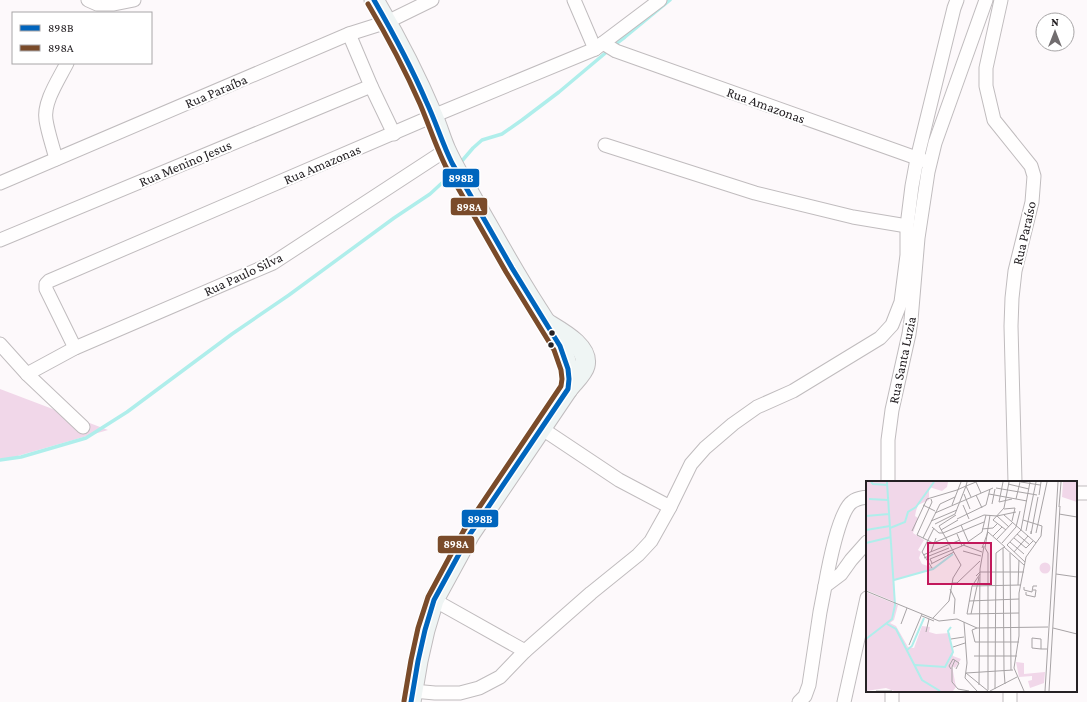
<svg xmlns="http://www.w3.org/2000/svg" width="1087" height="702" font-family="'Crimson Pro',serif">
  <rect width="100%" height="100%" fill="#fdf9fb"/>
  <!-- green -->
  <polygon fill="#f1d7e9" points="0,389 108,430 0,461"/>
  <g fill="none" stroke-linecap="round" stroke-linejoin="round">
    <!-- stream -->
    <g stroke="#afeeeb" stroke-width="3.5">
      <polyline points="613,46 625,37 670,0"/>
      <polyline points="461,162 473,148 482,140 502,134 522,120 559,92 609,50"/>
      <polyline points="0,460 21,457 86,438 127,412 232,334 289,295 394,218 430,194 443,182 447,176"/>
    </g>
    <!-- street casing -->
    <g stroke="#c0bcbe" stroke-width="15">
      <g id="street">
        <polyline points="88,0 97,4 114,4 134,0"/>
        <polyline points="574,0 595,49"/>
        <polyline points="1001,0 986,68 986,86 994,120 1031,166 1034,176 1032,202 1015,271 1012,298 1011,326 1015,482"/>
        <polyline points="349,34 371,86 394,134"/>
        <polyline points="603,43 616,51 925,161"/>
        <polyline points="605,145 755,193 853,217 907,226"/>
        <path d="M56,159C53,147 48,133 46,120C43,102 59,79 67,63"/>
        <polyline points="0,183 349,34 387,22 432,0"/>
        <polyline points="0,240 371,86"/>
        <polyline points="0,344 27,374 83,427"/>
        <polyline points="75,348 46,289 46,284 49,281 433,116 595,49 660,0"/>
        <polyline points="27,374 75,348 273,263 446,150"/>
        <polyline points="541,428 619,480 670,507"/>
        <polyline points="888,482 888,440 892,410 909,334 911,320 918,238 928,172 935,143 986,0"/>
        <polyline points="1076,493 1087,493"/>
        <path d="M825,586C828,569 839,511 852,502C857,498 862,498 867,497"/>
        <polyline points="434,600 525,651"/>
        <polyline points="413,691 435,693 460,693 479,688 500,677 525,651 591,593 638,555 651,541 670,507 691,464 705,448 733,424 757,407 793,391 880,338 892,325 901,302 907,255 907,226 912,186 917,159 954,8 957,0"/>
        <polyline points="799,702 805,696 809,685 820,612 825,586 841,574 851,560 867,542"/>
        <polyline points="844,702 867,598"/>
        <polyline points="892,702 892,691"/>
        <polyline points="1010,702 1010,691"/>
      </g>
    </g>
    <!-- secondary casing -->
    <g stroke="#c0bcbe" stroke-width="21">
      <g id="secondary">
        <path d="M374,0C396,37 416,76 433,116C438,127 441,139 446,150C454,168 465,185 475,203C495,238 514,273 536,307C549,328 576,364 568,389"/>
        <path d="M411,702L418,661L425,630L434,600L470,534L568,389C573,382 583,374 585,366C590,346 559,331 545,322"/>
      </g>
    </g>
    <!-- street -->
    <use href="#street" stroke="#fffefe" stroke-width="13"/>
    <!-- secondary -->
    <use href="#secondary" stroke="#eff5f4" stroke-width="19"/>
    <!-- bus-1 casing -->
    <g stroke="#fff" stroke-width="8">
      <path id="bus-1" d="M374,0C393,33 411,66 426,101C436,122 442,143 452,163L512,268L560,346L568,369L569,379L568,389L470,534L434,600L425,630L418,661L411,702"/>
    </g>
    <!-- bus-2 casing -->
    <g stroke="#fff" stroke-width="8">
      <path id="bus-2" d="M368,4C387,36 405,70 420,104C429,125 436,147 446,167L506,272L554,350L561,370L562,379L561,386L464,530L428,597L418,628L411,660L404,701"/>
    </g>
    <!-- bus-1 -->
    <use href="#bus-1" stroke="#0065bd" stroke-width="5"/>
    <!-- bus-2 -->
    <use href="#bus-2" stroke="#7a4b2a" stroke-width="5"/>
  </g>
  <!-- markers -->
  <g fill="#252124" stroke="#fff" stroke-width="1.5">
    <circle cx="552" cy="333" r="3.5"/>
    <circle cx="551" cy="345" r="3.5"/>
  </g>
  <g text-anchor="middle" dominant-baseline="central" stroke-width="4" stroke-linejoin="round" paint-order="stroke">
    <!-- street labels -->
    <g font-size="14" fill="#252124" stroke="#fff">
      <text transform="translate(216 91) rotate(-23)">Rua Paraíba</text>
      <text transform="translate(766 105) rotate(20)">Rua Amazonas</text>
      <text transform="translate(185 163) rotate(-23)">Rua Menino Jesus</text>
      <text transform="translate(322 164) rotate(-23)">Rua Amazonas</text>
      <text transform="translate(1024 233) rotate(-77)">Rua Paraíso</text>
      <text transform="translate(243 274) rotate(-25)">Rua Paulo Silva</text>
      <text transform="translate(902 360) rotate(-78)">Rua Santa Luzia</text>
    </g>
  </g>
  <!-- overview -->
  <g transform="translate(866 481)">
    <rect width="211" height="211" fill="#fdf9fb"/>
    <path d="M0,1H82L81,6L76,10L63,6V19L52,24L50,30L49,35L52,37L47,52L58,59L52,69L55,71L53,77L56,83L68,87L28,99L29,121L0,109ZM197,1H211V21L196,16ZM173.5 87a5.5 5.5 0 1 1 11 0a5.5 5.5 0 1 1-11 0ZM0,111L32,124L28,139L24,142L30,145L42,166L48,167L56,145L64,146L63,151L70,153L84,152L87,175L95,178L89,187L86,185L90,206L87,210H28L20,207L0,210ZM150,181L158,182V193L179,191L178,202L164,207L162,200L166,199V195L153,196Z" fill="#f1d7e9"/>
    <path fill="none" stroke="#afeeeb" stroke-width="2" d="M5,1L7,3L22,4M3,18L22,19M0,35L23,33M24,47L39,41L42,31L50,26L68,1M0,49L24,45M0,62L25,56M28,99L67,88L87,73M21,143L30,148L56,199L74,210M0,158L26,138L29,124L21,1M41,169L46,165L58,137M49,184L79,186L87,171L82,150L85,146"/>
    <path fill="none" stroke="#a7a3a5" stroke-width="1" d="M110,1L115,12M137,1L133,21L146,18M155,1L174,4M142,3L163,8M100,5L105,16M130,7L171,14M98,13L104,28M123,13L161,20M110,14L116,27M173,14L175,1M65,18L66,21L51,54L67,62L118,41M150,18L154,1M74,23L89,16M126,23L129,8M57,24L69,30M86,24L95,1M97,24L103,38M120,24L124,8M193,26L195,1M138,28L149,27L146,40M69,32L127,7M89,33L100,5L110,1M193,33L211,36M138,34L170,62M131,35L150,31M91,38L120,24M127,39L138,27L143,1M127,39L140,49M157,39L176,45L175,55L160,76L153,112V155L148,187L158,210M65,40L91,29M69,43L89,33M95,44L102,60M66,46L73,52H77M116,48L127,47L131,43M75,49L92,39M46,50L61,18L91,9L100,5L101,1M160,50L170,1M165,50V53L172,16M77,52L118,34L131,35L143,46M170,52L181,1M91,53L96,65M151,53L164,64M127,55L136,46M57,57L74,23M148,57L160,67L167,60M131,58L147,41M144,61L158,73M136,62L150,46L154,30M97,64L116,71M116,67L122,51L139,66M137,67L138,189M97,70L115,75M65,71L70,57M148,71L162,55M144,72L145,189M57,74L94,59M58,77L83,67M159,81L141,64L155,49L164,1M66,82L64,78L96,65L116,51L120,34M65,83L88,71M66,87L56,71L68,47M114,93L106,105L101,133L153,132M190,93L211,96M110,95L114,91H158M86,102H91L114,80M152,104L153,79M106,105L155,104M158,106V109L166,111L167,105H171M84,108L89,118L88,133M0,110L73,140L91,138L111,147L182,146M160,111V114L169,116L170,109H167M103,120L153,118M105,133L113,96M56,135L68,140M67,137L83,120L87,97L95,84L73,45L90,34M98,141L101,182L99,197L111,210M35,143L41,127M111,147L106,149L109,161H153M187,147L211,153M60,151L63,138M85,158L98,156M43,164L56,133M87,166L99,162M175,168V158L166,157V167L175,168H181M108,175H151M89,179L86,186V201L92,208L103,210M85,188L83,185L87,178L93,182L90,188M138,189L139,203M100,192L147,189M100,192L122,210M113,204L114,88L118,65M129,208L130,72L138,66L158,84M122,209V72L119,67L124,34M10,210H26M124,210L151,196M179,210L192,1M183,210L194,25"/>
    <path fill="#c2185b" fill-opacity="0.15" stroke="#c2185b" stroke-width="2" d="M62,62H125V103H62Z"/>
    <rect width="211" height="211" fill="none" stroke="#252124" stroke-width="2"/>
  </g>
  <g stroke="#fff" stroke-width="1.5">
    <rect x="442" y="168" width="38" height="20" rx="4" fill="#0065bd"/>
    <rect x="450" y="197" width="38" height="19" rx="4" fill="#7a4b2a"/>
    <rect x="461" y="509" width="38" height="19" rx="4" fill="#0065bd"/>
    <rect x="437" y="535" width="38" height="19" rx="4" fill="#7a4b2a"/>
  </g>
  <g font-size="11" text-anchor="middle" font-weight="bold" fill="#fff">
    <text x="461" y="182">898B</text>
    <text x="469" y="211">898A</text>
    <text x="480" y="523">898B</text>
    <text x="456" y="548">898A</text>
  </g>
  <!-- legend -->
  <rect x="12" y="12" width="140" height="52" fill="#ffffff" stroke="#a8a6a7"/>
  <rect x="20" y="25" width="20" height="6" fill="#0065bd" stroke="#a8a6a7"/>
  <text x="48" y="32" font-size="12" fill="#252124">898B</text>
  <rect x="20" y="45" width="20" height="6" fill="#7a4b2a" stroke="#a8a6a7"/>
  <text x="48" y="52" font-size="12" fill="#252124">898A</text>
  <!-- north arrow -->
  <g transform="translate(1055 32)"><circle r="19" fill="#ffffff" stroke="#a8a6a7"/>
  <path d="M0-3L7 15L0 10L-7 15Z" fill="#716d6f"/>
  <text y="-6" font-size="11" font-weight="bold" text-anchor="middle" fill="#252124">N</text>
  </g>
</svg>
